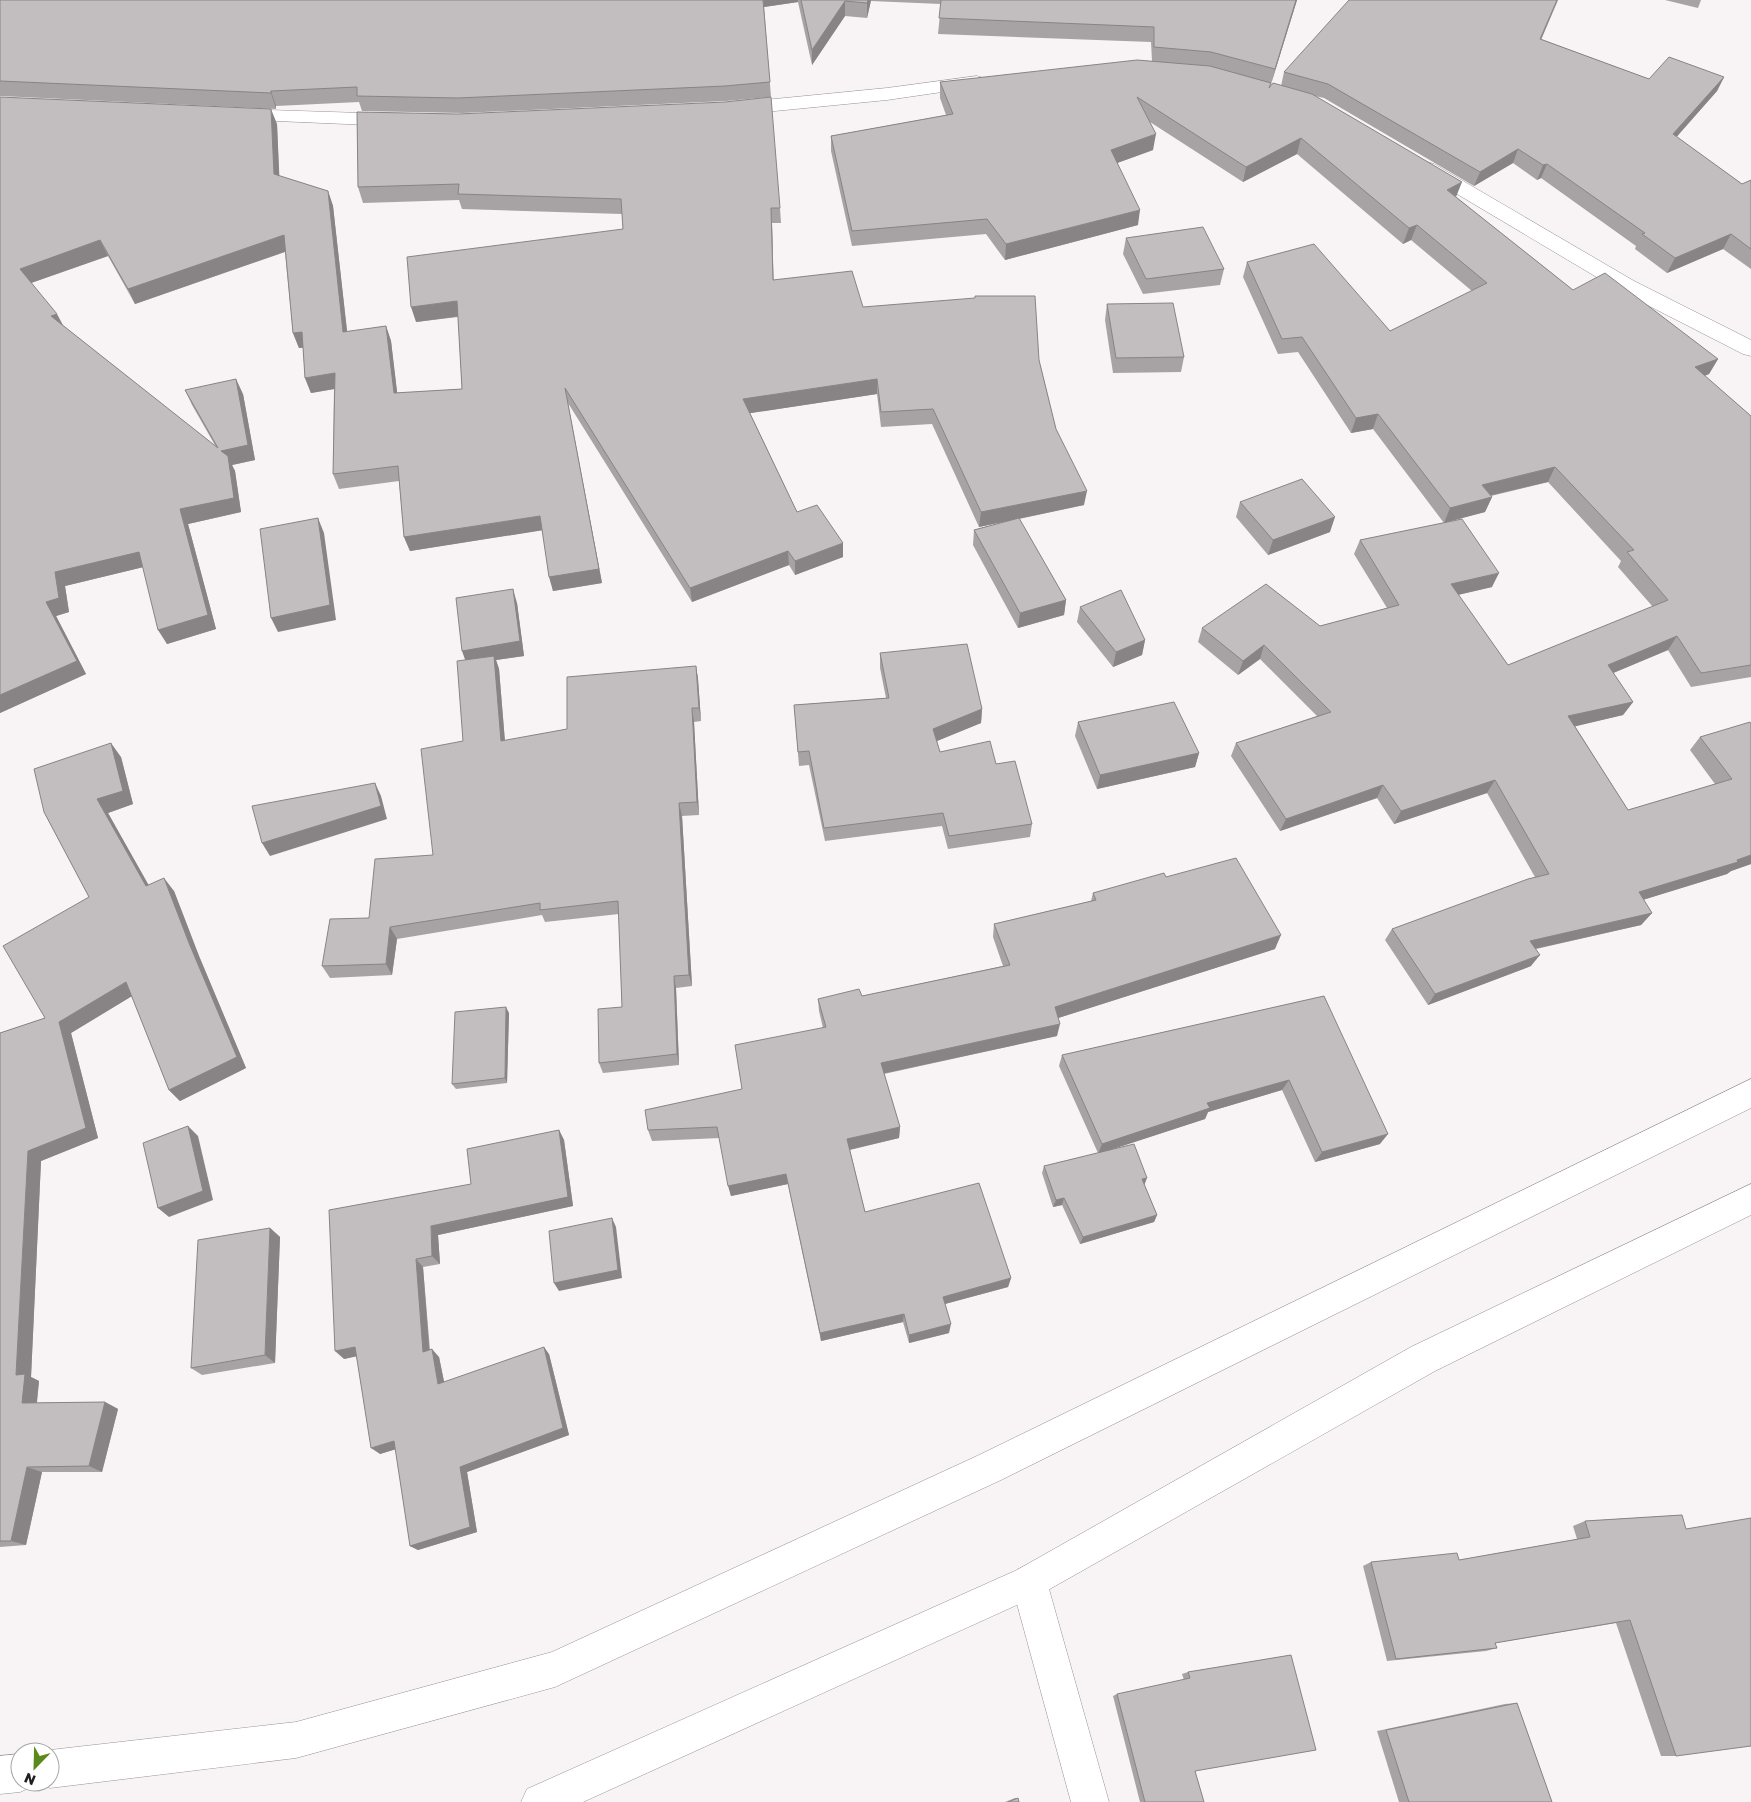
<svg xmlns="http://www.w3.org/2000/svg" width="1751" height="1802" font-family="'Golos Text',sans-serif">
  <rect width="100%" height="100%" fill="#f8f3f5"/>
  <g fill="none" stroke-linecap="round" stroke-linejoin="round">
    <!-- minor casing -->
    <g stroke="#969294" stroke-width="1">
      <g id="minor">
        <polygon points="977,76 983,78 986,82 983,86 887,100 734,115 727,113 725,109 727,105 734,103 887,88"/>
        <polygon points="236,109 393,114 400,116 402,120 400,124 393,126 229,119 227,115 229,111"/>
        <polygon points="1427,162 1434,164 1634,281 1751,340 1751,356 1743,354 1620,291 1420,172 1417,168 1420,164"/>
        <polygon points="1029,1564 1041,1570 1047,1582 1109,1802 1071,1802 1011,1582 1017,1570"/>
      </g>
    </g>
    <!-- major casing -->
    <g stroke="#969294" stroke-width="1">
      <g id="major">
        <polygon points="1751,1079 1751,1108 1001,1480 555,1687 296,1758 50,1788 37,1782 50,1782 50,1752 46,1752 50,1750 296,1722 552,1652 977,1456"/>
        <polygon points="1751,1184 1751,1215 1435,1371 1041,1594 583,1802 521,1802 527,1789 1017,1570 1411,1347"/>
        <polygon points="20,1754 20,1782 35,1782 33,1786 20,1792 0,1794 0,1756"/>
      </g>
    </g>
    <!-- minor -->
    <use href="#minor" fill="#fff" fill-rule="evenodd"/>
    <!-- major -->
    <use href="#major" fill="#fff" fill-rule="evenodd"/>
  </g>
  <!-- wall -->
  <g fill="#a7a3a4" fill-rule="evenodd">
    <path d="M0,0H1297L1271,84H1270V87L1281,86L1284,72L1541,39L1649,79L1724,77L1717,91L1676,137L1742,184L1751,180V269L1723,249L1667,273L1635,249L1636,246L1541,178L1537,180L1513,163L1474,186L1324,98L1315,96L1456,197L1573,290L1718,359L1709,374L1705,376L1751,416V677L1691,687L1668,650L1613,673L1633,702L1623,715L1575,726L1628,810L1715,784L1690,750L1700,737L1751,724V864L1731,871L1727,874L1643,900L1652,913L1641,925L1536,949L1531,966L1428,1005L1385,940L1392,929L1535,877L1487,793L1394,824L1377,798L1280,831L1231,756L1236,743L1317,716L1260,659L1238,675L1198,642L1202,628L1320,626L1387,608L1354,554L1360,540L1444,523L1373,429L1351,433L1298,352L1278,354L1243,277L1247,262L1390,331L1472,291L1411,240L1403,244L1297,154L1243,182L1150,122L1153,150L1117,163L1138,225L1005,260L986,234L852,246L831,151V136L946,115L940,98V82L1152,61L1151,42L938,34L941,4L871,1L867,18L845,16L812,65L798,2L764,7L771,97L726,101L462,113L362,111L359,102L276,106V109L0,96ZM1548,482L1621,561L1618,567L1653,607L1508,665L1458,595L1492,587L1449,521L1485,512L1492,497L1491,496Z"/>
    <polygon points="1665,0 1701,0 1698,8"/>
    <polygon points="0,97 277,124 279,176 328,191 333,206 347,332 386,326 391,341 397,393 462,389 458,317 416,322 623,229 622,214 462,209 459,200 363,203 358,187 357,112 780,208 781,223 772,223 773,280 1039,360 1056,429 1084,505 1019,519 1066,600 1064,615 1018,628 973,545 974,530 1007,521 979,527 932,424 881,427 877,394 750,413 797,512 843,557 795,575 789,565 692,602 568,403 602,583 553,591 542,530 410,551 404,537 399,481 339,489 333,474 334,389 311,393 305,378 303,348 299,348 293,333 285,252 135,304 108,256 31,283 62,325 216,447 192,405 185,390 243,394 255,460 232,465 235,471 241,512 188,524 216,629 167,644 143,567 65,586 69,612 56,616 86,674 0,713"/>
    <polygon points="1126,238 1224,269 1220,285 1143,294 1123,254"/>
    <polygon points="1107,304 1184,357 1181,372 1113,373 1105,320"/>
    <polygon points="1240,502 1330,532 1268,555 1236,517"/>
    <polygon points="517,603 524,656 496,660 499,669 505,741 567,729 696,666 698,679 701,721 694,722 699,815 682,816 692,986 676,988 679,1065 603,1073 599,1063 622,1007 619,914 545,922 542,915 397,939 392,975 330,978 322,966 369,918 433,855 463,741 465,660"/>
    <polygon points="1080,607 1145,640 1142,655 1113,667 1077,622"/>
    <polygon points="880,653 982,709 981,723 937,741 940,752 996,764 1032,824 1030,837 948,849 942,826 825,841 809,765 799,766 794,705 886,698 880,668"/>
    <polygon points="1078,722 1199,753 1195,767 1097,789 1075,736"/>
    <polygon points="121,757 133,804 108,813 148,885 174,891 199,956 246,1068 180,1101 169,1090 132,996 71,1033 98,1138 41,1161 31,1377 39,1381 37,1403 105,1402 118,1409 102,1472 42,1472 26,1545 0,1547 0,1033 45,1018 89,897 44,812"/>
    <polygon points="1166,877 1275,949 1058,1018 1057,1036 884,1074 900,1127 899,1138 850,1150 865,1212 1011,1278 1008,1287 945,1304 949,1333 909,1343 903,1322 821,1341 788,1184 731,1196 720,1138 652,1141 648,1130 742,1089 823,1028 819,1011 818,999 862,996 1003,966 993,937 994,924 1091,901 1093,893"/>
    <polygon points="1324,996 1380,1144 1315,1162 1282,1090 1208,1112 1205,1119 1112,1149 1144,1185 1157,1215 1154,1222 1080,1244 1062,1205 1053,1207 1042,1173 1044,1166 1098,1153 1059,1066 1062,1055"/>
    <polygon points="509,1013 507,1083 456,1089 452,1084"/>
    <polygon points="559,1130 564,1140 573,1206 438,1235 440,1264 423,1267 430,1350 439,1357 444,1382 549,1354 569,1435 467,1472 477,1532 418,1550 410,1546 396,1449 380,1454 356,1356 344,1359 471,1184"/>
    <polygon points="270,1228 280,1237 275,1363 202,1375 191,1368"/>
    <polygon points="1682,1515 1676,1756 1661,1756 1616,1623 1495,1643 1497,1648 1486,1651 1387,1661 1363,1566 1371,1562 1459,1560 1577,1539 1573,1526 1585,1521"/>
    <polygon points="1291,1655 1195,1771 1204,1802 1140,1802 1113,1696 1117,1694 1184,1680 1182,1674 1188,1672"/>
    <polygon points="1517,1703 1552,1802 1399,1802 1377,1731 1505,1704"/>
    <polygon points="1015,1798 1018,1798 1019,1802 1005,1802"/>
  </g>
  <!-- shaded-wall -->
  <g fill="#888486">
    <polygon points="763,0 798,0 798,2 764,7"/>
    <polygon points="868,0 871,0 867,18 867,3"/>
    <polygon points="1296,0 1297,0 1271,84 1275,69"/>
    <polygon points="1557,0 1558,0 1535,54 1540,39"/>
    <polygon points="845,1 845,16 812,65 812,50"/>
    <polygon points="1724,77 1717,91 1666,149 1673,134"/>
    <polygon points="271,91 276,106 276,109 271,93"/>
    <polygon points="271,109 277,124 280,190 274,174"/>
    <polygon points="1156,134 1153,150 1109,166 1111,150"/>
    <polygon points="1301,138 1297,154 1243,182 1246,167"/>
    <polygon points="1518,149 1513,163 1474,186 1480,172"/>
    <polygon points="1547,164 1541,178 1537,180 1543,165"/>
    <polygon points="1462,182 1456,197 1447,190"/>
    <polygon points="328,191 333,206 349,348 343,332"/>
    <polygon points="771,208 772,223 774,296 773,280"/>
    <polygon points="1140,210 1138,225 1005,260 1006,244"/>
    <polygon points="1417,225 1411,240 1403,244 1409,228"/>
    <polygon points="1731,234 1723,249 1667,273 1675,258"/>
    <polygon points="284,235 290,250 135,304 128,289"/>
    <polygon points="100,240 108,256 28,284 20,269"/>
    <polygon points="457,301 461,316 416,322 411,307"/>
    <polygon points="57,314 65,329 51,316"/>
    <polygon points="386,326 391,341 399,408 394,393"/>
    <polygon points="302,332 308,347 299,348 293,333"/>
    <polygon points="1718,359 1709,374 1686,382 1695,367"/>
    <polygon points="335,373 340,388 311,393 305,378"/>
    <polygon points="236,379 243,394 255,460 232,465 235,471 241,512 188,524 216,629 167,644 158,630 180,509 221,451"/>
    <polygon points="877,379 877,394 745,414 743,399"/>
    <polygon points="565,388 602,583 553,591 549,577"/>
    <polygon points="1378,414 1373,429 1351,433 1356,418"/>
    <polygon points="1555,467 1548,482 1475,499 1482,485"/>
    <polygon points="1087,491 1084,505 979,527 981,512"/>
    <polygon points="1492,497 1485,512 1444,523 1450,508"/>
    <polygon points="540,516 544,530 410,551 404,537"/>
    <polygon points="1335,517 1330,532 1268,555 1273,540"/>
    <polygon points="318,518 324,533 336,620 278,632 271,618"/>
    <polygon points="843,543 843,557 795,575 795,561"/>
    <polygon points="788,551 789,565 692,602 690,588"/>
    <polygon points="139,552 148,566 65,586 69,612 56,616 86,674 0,713 0,695 46,602 55,572"/>
    <polygon points="1499,573 1492,587 1444,598 1451,584"/>
    <polygon points="513,589 517,603 524,656 496,660 499,669 506,755 467,665 462,651"/>
    <polygon points="1066,600 1064,615 1018,628 1020,613"/>
    <polygon points="1677,636 1668,650 1599,679 1608,665"/>
    <polygon points="1145,640 1142,655 1113,667 1116,652"/>
    <polygon points="1264,645 1260,659 1238,675 1243,661"/>
    <polygon points="696,666 698,679 701,721 699,708"/>
    <polygon points="1633,702 1623,715 1560,730 1568,716"/>
    <polygon points="692,708 694,722 699,815 697,802"/>
    <polygon points="982,709 981,723 932,743 933,729"/>
    <polygon points="111,743 121,757 133,804 108,813 156,898 146,886 97,799"/>
    <polygon points="1199,753 1195,767 1097,789 1100,775"/>
    <polygon points="1495,780 1487,793 1394,824 1401,811"/>
    <polygon points="375,783 381,796 387,819 270,856 262,843"/>
    <polygon points="1383,785 1377,798 1280,831 1286,819"/>
    <polygon points="679,803 682,816 692,986 689,975"/>
    <polygon points="1751,855 1751,864 1731,871 1727,874 1629,904 1639,892"/>
    <polygon points="164,878 174,891 199,956 246,1068 180,1101 169,1090 189,943"/>
    <polygon points="1652,913 1641,925 1521,952 1530,941"/>
    <polygon points="390,927 397,939 392,975 386,964"/>
    <polygon points="1281,935 1275,949 1052,1020 1055,1007"/>
    <polygon points="1540,955 1531,966 1428,1005 1435,994"/>
    <polygon points="674,976 676,988 679,1065 677,1054"/>
    <polygon points="126,982 137,993 71,1033 98,1138 41,1161 31,1377 39,1381 36,1409 22,1403 16,1375 28,1151 59,1022"/>
    <polygon points="506,1007 509,1013 507,1083 505,1078"/>
    <polygon points="1060,1024 1057,1036 881,1074 881,1063"/>
    <polygon points="1289,1080 1282,1090 1208,1112 1205,1119 1098,1154 1102,1144 1207,1103"/>
    <polygon points="188,1126 198,1136 213,1200 169,1217 158,1208"/>
    <polygon points="900,1127 899,1138 848,1150 847,1139"/>
    <polygon points="559,1130 564,1140 573,1206 438,1235 440,1264 432,1256 431,1226"/>
    <polygon points="1388,1134 1380,1144 1315,1162 1322,1152"/>
    <polygon points="786,1174 788,1184 731,1196 728,1186"/>
    <polygon points="1147,1178 1144,1186 1142,1179"/>
    <polygon points="1064,1198 1062,1205 1053,1207 1056,1200"/>
    <polygon points="1157,1215 1154,1222 1080,1244 1083,1237"/>
    <polygon points="612,1218 616,1227 622,1278 559,1291 554,1283"/>
    <polygon points="270,1228 280,1237 275,1363 265,1355"/>
    <polygon points="416,1259 423,1267 430,1359 423,1352"/>
    <polygon points="1011,1278 1008,1287 941,1305 943,1297"/>
    <polygon points="904,1314 903,1322 821,1341 820,1333"/>
    <polygon points="951,1324 949,1333 909,1343 909,1335"/>
    <polygon points="355,1347 363,1355 344,1359 335,1351"/>
    <polygon points="544,1347 549,1354 569,1435 467,1472 477,1532 418,1550 410,1546 460,1467"/>
    <polygon points="432,1349 439,1357 446,1391 438,1384"/>
    <polygon points="105,1402 118,1409 102,1472 89,1466"/>
    <polygon points="394,1441 403,1447 380,1454 371,1448"/>
    <polygon points="27,1467 42,1472 26,1545 11,1541"/>
  </g>
  <!-- building -->
  <g fill="#c2bdbf" stroke="#888486">
    <polygon points="0,0 763,0 770,82 725,86 458,98 357,96 357,87 271,91 271,93 0,81"/>
    <polygon points="801,0 868,0 867,3 845,1 812,50"/>
    <polygon points="941,0 1296,0 1275,69 1211,52 1154,47 1154,27 939,18"/>
    <polygon points="1349,0 1557,0 1540,39 1649,79 1669,57 1724,77 1673,134 1742,184 1751,180 1751,249 1731,234 1675,258 1642,234 1645,233 1547,164 1543,165 1518,149 1480,172 1328,84 1284,72"/>
    <polygon points="1137,60 1210,66 1271,83 1269,88 1273,83 1312,94 1462,182 1447,190 1573,290 1605,273 1718,359 1695,367 1751,416 1751,665 1701,673 1677,636 1608,665 1633,702 1568,716 1628,810 1732,779 1700,737 1750,722 1751,724 1751,855 1737,860 1738,862 1639,892 1652,913 1530,941 1540,955 1435,994 1392,929 1528,879 1549,874 1495,780 1401,811 1383,785 1286,819 1236,743 1331,712 1264,645 1243,661 1202,628 1266,584 1320,626 1399,605 1360,540 1462,519 1499,573 1451,584 1508,665 1668,600 1627,552 1634,550 1555,467 1482,485 1492,497 1450,508 1378,414 1356,418 1302,337 1282,339 1247,262 1314,244 1390,331 1487,283 1417,225 1409,228 1301,138 1246,167 1137,97 1156,134 1111,150 1140,210 1006,244 987,219 852,231 831,136 953,114 940,82"/>
    <polygon points="0,97 271,109 274,174 328,191 343,332 386,326 394,393 462,389 457,301 411,307 407,257 623,229 621,199 458,194 459,184 358,187 357,112 458,114 725,102 771,97 780,208 771,208 773,280 852,271 863,307 975,298 975,296 1035,296 1039,360 1056,429 1087,491 981,512 933,409 881,412 877,379 743,399 797,512 817,505 843,543 795,561 788,551 690,588 565,388 599,569 549,577 540,516 404,537 398,466 333,474 335,373 305,378 302,332 293,333 284,235 128,289 100,240 20,269 57,314 51,316 218,448 185,390 236,379 248,445 221,451 228,456 234,498 180,509 208,615 158,630 139,552 55,572 59,598 46,602 77,661 0,695"/>
    <polygon points="1203,227 1224,269 1146,279 1126,238"/>
    <polygon points="1173,303 1184,357 1116,358 1107,304"/>
    <polygon points="1302,479 1335,517 1273,540 1240,502"/>
    <polygon points="318,518 330,605 271,618 260,529"/>
    <polygon points="1019,518 1066,600 1020,613 974,530"/>
    <polygon points="513,589 520,641 462,651 456,598"/>
    <polygon points="1121,590 1145,640 1116,652 1080,607"/>
    <polygon points="967,644 982,709 933,729 940,752 990,741 996,764 1015,761 1032,824 949,836 943,813 824,828 809,751 798,752 794,705 889,698 880,653"/>
    <polygon points="494,656 501,741 567,729 567,677 696,666 699,708 692,708 697,802 679,803 689,975 674,976 677,1054 599,1063 598,1009 622,1007 618,901 540,910 540,903 390,927 386,964 322,966 330,919 369,918 375,859 433,855 421,749 463,741 457,661"/>
    <polygon points="1174,702 1199,753 1100,775 1078,722"/>
    <polygon points="111,743 123,791 97,799 146,886 164,878 189,943 237,1057 169,1090 126,982 59,1022 86,1128 28,1151 16,1375 25,1374 22,1403 105,1402 89,1466 27,1467 11,1541 0,1541 0,1033 45,1018 3,946 89,897 44,812 34,769"/>
    <polygon points="375,783 381,806 262,843 252,806"/>
    <polygon points="1236,858 1281,935 1055,1007 1060,1024 881,1063 900,1127 847,1139 865,1212 979,1183 1011,1278 943,1297 951,1324 909,1335 904,1314 820,1333 786,1174 728,1186 717,1127 648,1130 645,1110 742,1089 735,1045 826,1027 818,999 859,989 862,996 1010,965 994,924 1096,900 1093,893 1164,873 1166,877"/>
    <polygon points="1324,996 1388,1134 1322,1152 1289,1080 1207,1103 1210,1108 1102,1144 1062,1055"/>
    <polygon points="506,1007 505,1078 452,1084 455,1012"/>
    <polygon points="188,1126 203,1191 158,1208 143,1143"/>
    <polygon points="559,1130 568,1197 431,1226 432,1256 416,1259 423,1352 432,1349 438,1384 544,1347 563,1428 460,1467 470,1527 410,1546 394,1441 371,1448 355,1347 335,1351 329,1210 471,1184 467,1149"/>
    <polygon points="1134,1144 1147,1178 1142,1179 1157,1215 1083,1237 1064,1198 1056,1200 1044,1166"/>
    <polygon points="612,1218 618,1270 554,1283 549,1231"/>
    <polygon points="270,1228 265,1355 191,1368 198,1240"/>
    <polygon points="1682,1515 1686,1529 1751,1518 1751,1746 1676,1756 1630,1620 1495,1643 1497,1648 1396,1659 1371,1562 1457,1553 1459,1560 1590,1537 1585,1521"/>
    <polygon points="1291,1655 1316,1750 1195,1771 1204,1802 1145,1802 1117,1694 1190,1678 1188,1672"/>
    <polygon points="1517,1703 1552,1802 1409,1802 1386,1730"/>
    <polygon points="1018,1798 1019,1802 1008,1802"/>
  </g>
  <!-- north arrow -->
  <g transform="translate(35 1767) rotate(203)"><circle r="24" fill="#ffffff" stroke="#a6a5a5"/>
  <path d="M0-4L9 19L0 12L-9 19Z" fill="#5b891c"/>
  <text y="-8" font-size="14" font-weight="bold" text-anchor="middle" fill="#201e1f">N</text>
  </g>
</svg>
